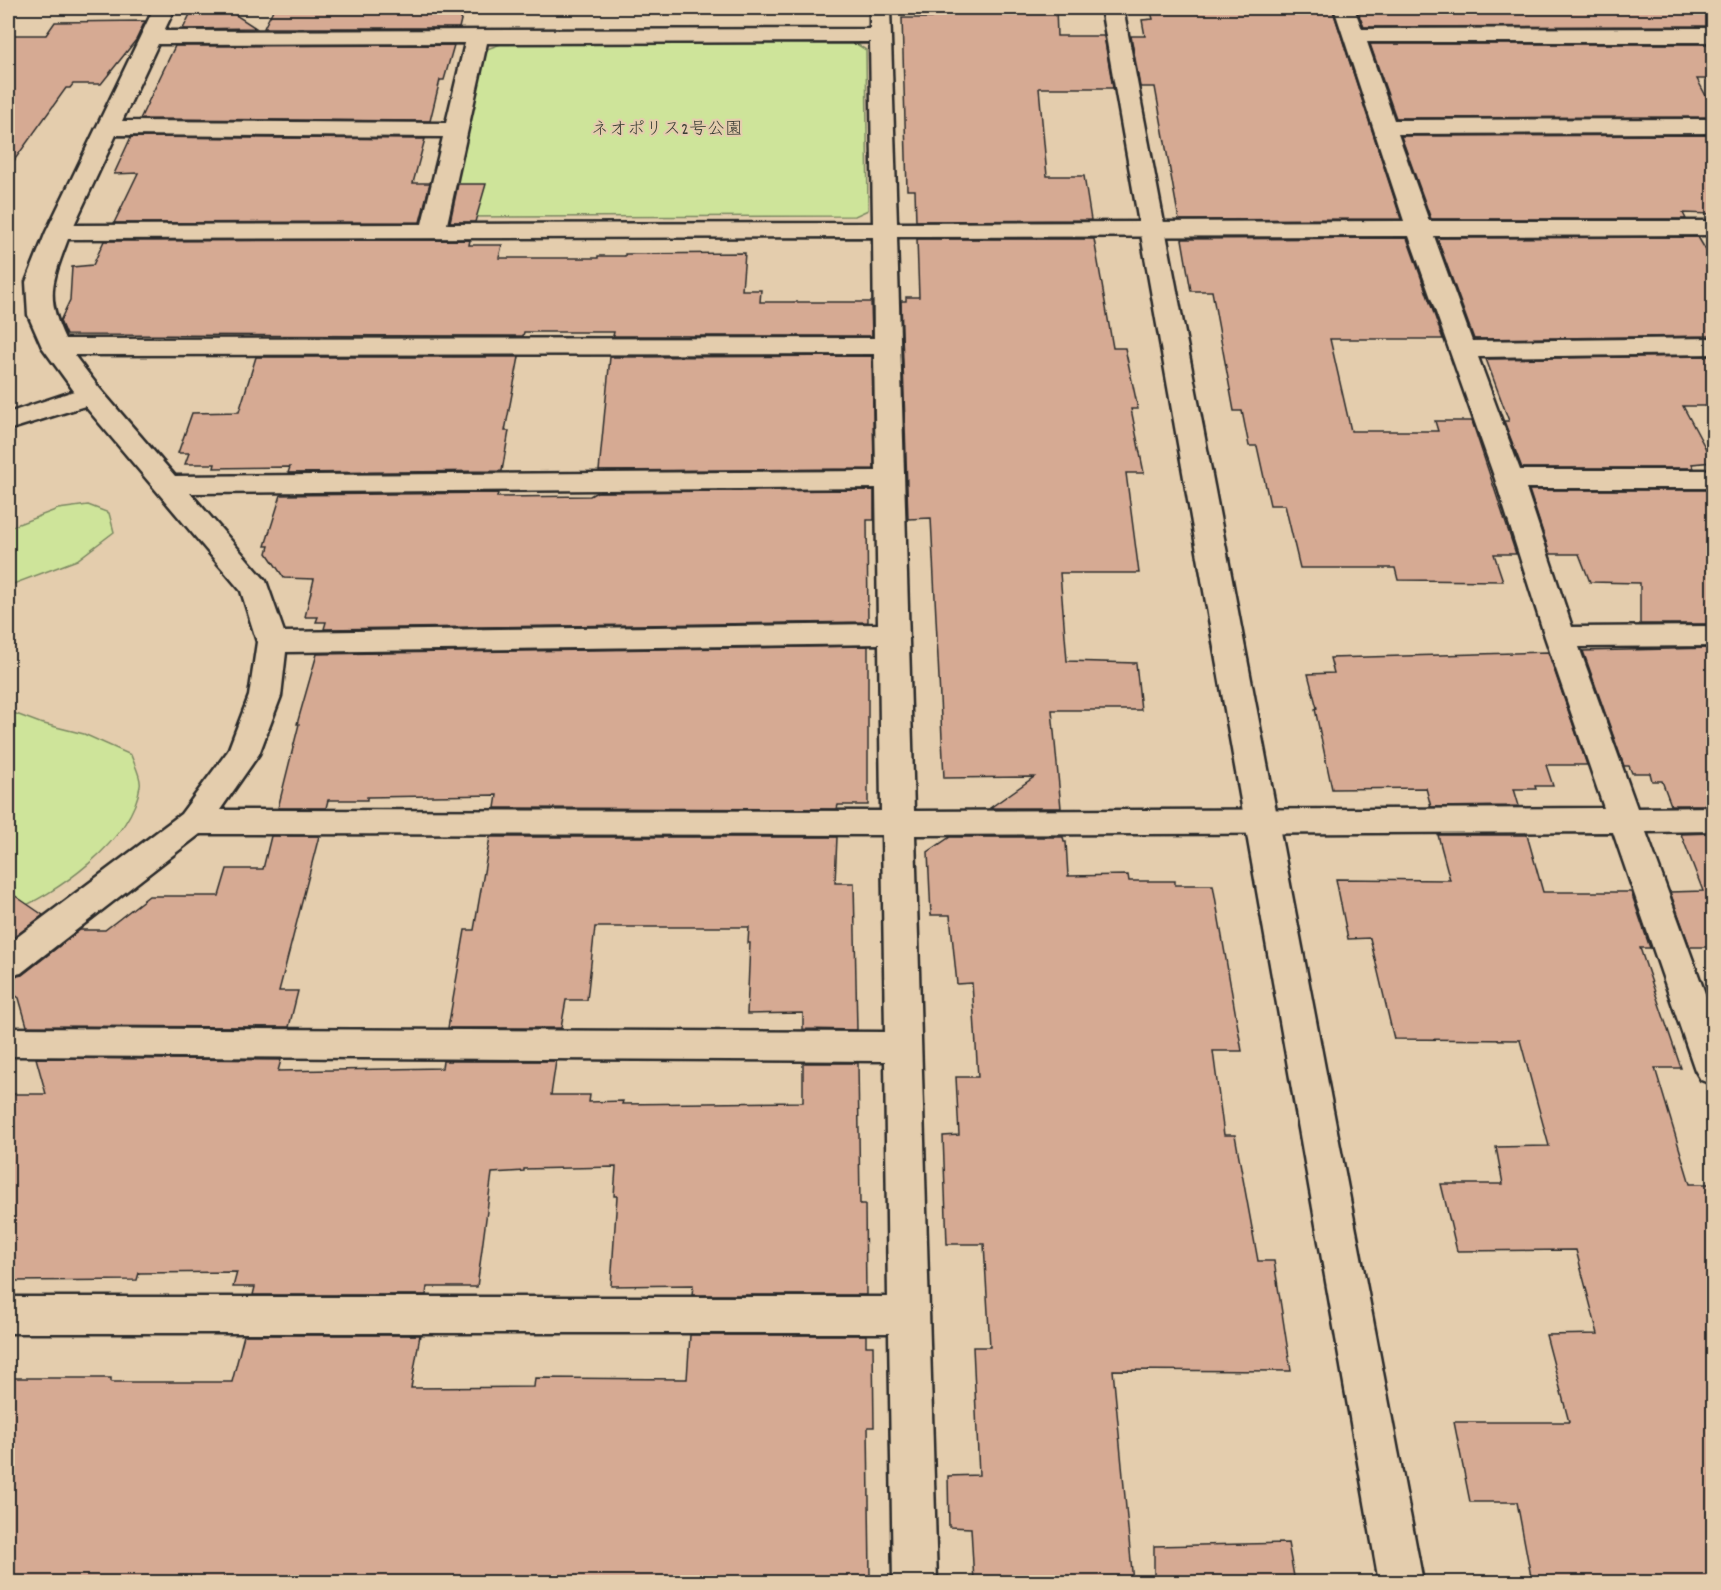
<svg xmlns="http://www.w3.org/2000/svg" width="1721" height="1590" font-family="Dekko,'Klee One',sans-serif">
  <rect width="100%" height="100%" fill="#e4cdad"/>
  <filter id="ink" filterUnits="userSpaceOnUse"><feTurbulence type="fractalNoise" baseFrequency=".0167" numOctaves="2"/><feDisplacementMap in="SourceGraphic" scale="12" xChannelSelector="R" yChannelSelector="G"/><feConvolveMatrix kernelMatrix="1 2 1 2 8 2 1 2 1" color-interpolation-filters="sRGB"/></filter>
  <g filter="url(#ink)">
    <!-- green -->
    <g fill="#cee49a" stroke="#7c8862" stroke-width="1.5">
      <polygon points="855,43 866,50 868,210 855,216 460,217 448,210 487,49 501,44"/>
      <polygon points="88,505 109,513 114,532 77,560 8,586 8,528 58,509"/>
      <path d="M8,711L40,723L84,734L131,755C134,764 142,778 140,786C132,841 56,895 8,913Z"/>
    </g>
    <!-- building -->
    <g fill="#d6aa93" stroke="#2b2b2b" stroke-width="1.5">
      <polygon points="193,8 225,8 256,28 183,29"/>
      <polygon points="274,8 464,8 459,28 264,28"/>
      <polygon points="931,8 1056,8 1057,36 1104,36 1113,88 1039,88 1047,176 1084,176 1091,220 916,221 915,190 907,190 902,18 932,18"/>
      <polygon points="1150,8 1332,8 1401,219 1179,220 1155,87 1140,87 1131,36 1145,36 1142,20 1153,19"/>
      <polygon points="1356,8 1713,8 1713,26 1364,27"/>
      <polygon points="145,21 136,40 101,84 73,84 70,88 66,88 8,169 8,35 46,35 55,22"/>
      <polygon points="1370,44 1713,44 1713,79 1697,79 1713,109 1713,117 1396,118"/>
      <polygon points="454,45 444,80 440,80 430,121 140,119 175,46"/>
      <polygon points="1713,135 1713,214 1683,213 1686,219 1431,219 1401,136"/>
      <polygon points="131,137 425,139 413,183 430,183 420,222 114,223 138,173 114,174"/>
      <polygon points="458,184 486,184 475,222 450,222"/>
      <polygon points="1698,237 1713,262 1713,336 1478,339 1474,339 1437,238"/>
      <polygon points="1407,238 1443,339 1330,339 1351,431 1438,431 1435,421 1472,421 1516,554 1494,554 1503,581 1398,580 1395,568 1300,568 1285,505 1270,505 1257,446 1249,446 1242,411 1234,411 1212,291 1191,291 1182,239"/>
      <polygon points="917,239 1094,239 1113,348 1125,348 1138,409 1131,409 1144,473 1126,473 1139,573 1060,573 1067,661 1136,663 1141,710 1052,710 1061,808 990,808 1034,777 944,778 931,518 908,519 901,301 906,301 906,297 919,297"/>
      <polygon points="470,240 469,245 502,245 499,258 598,258 598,256 625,256 625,254 745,253 742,290 761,290 760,302 871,302 872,336 613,336 614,332 524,332 523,336 66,335 60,321 70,300 72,267 93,265 104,241"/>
      <polygon points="872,356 874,469 599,471 610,357"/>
      <polygon points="1713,356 1713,406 1683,406 1713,462 1692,464 1694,468 1522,468 1504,421 1509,421 1486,359"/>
      <polygon points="256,357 519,357 505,431 509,431 502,471 288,473 290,467 214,468 215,464 185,464 189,453 178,453 192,413 239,412"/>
      <polygon points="874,490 874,520 867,520 868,622 324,629 326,622 316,622 318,617 305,617 314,579 284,578 267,553 269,546 265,546 281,495 498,493 497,497 590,496 597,492"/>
      <polygon points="1529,490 1707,490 1713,503 1713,624 1640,624 1640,583 1590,582 1579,554 1550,554"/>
      <polygon points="868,646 868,805 838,805 837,809 495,808 497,795 367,797 367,800 328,800 326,808 278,808 299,724 297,724 317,654"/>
      <polygon points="1713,648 1713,805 1671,805 1662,781 1652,781 1650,773 1632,773 1629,766 1624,766 1583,651"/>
      <polygon points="1548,652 1587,765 1546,765 1553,786 1535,786 1536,789 1514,789 1519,806 1431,807 1426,788 1332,789 1315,709 1317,708 1308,674 1334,673 1330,658"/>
      <polygon points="1713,833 1713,947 1690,947 1670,892 1703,891 1681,834"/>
      <polygon points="1438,835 1527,835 1543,892 1631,892 1650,948 1640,948 1681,1068 1655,1068 1690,1184 1713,1184 1713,1582 1532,1582 1517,1502 1470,1502 1454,1422 1569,1422 1546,1335 1598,1334 1576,1250 1457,1251 1441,1184 1503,1184 1496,1147 1549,1146 1520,1040 1394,1039 1370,938 1348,939 1336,879 1450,880"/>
      <polygon points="271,836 319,836 279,991 298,991 289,1027 27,1026 19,998 8,990 8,978 22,975 80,930 105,930 149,896 219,896 227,869 263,869"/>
      <polygon points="490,837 837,837 835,883 854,883 857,1030 803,1029 803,1013 747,1014 750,943 748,943 749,927 595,927 587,1000 566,1000 561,1028 448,1028 465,930 474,930"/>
      <polygon points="950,837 1063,837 1064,842 1066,842 1068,876 1128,875 1129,881 1175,881 1175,885 1213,885 1242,1051 1213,1051 1224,1135 1235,1135 1258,1261 1274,1261 1291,1371 1113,1370 1133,1582 974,1582 971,1528 949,1527 948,1476 979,1475 973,1347 990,1347 984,1244 947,1244 943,1136 959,1135 956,1077 978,1077 972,983 957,984 950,915 931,915 928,852"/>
      <polygon points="8,891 43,915 8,942"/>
      <polygon points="36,1058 281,1060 278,1071 442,1068 443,1061 556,1061 551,1095 590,1095 589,1102 623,1101 622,1104 803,1102 803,1063 858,1063 860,1204 865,1204 866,1295 692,1295 693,1285 611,1286 617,1196 614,1196 616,1167 524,1169 524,1171 492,1173 477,1287 427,1287 426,1295 253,1295 255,1287 233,1287 237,1272 139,1273 137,1280 8,1281 8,1094 46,1094"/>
      <polygon points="244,1335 420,1335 411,1388 534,1387 535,1378 687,1379 690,1335 866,1335 866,1346 873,1346 874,1427 868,1427 870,1576 865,1576 865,1582 8,1582 8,1378 111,1378 111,1382 232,1382"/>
      <polygon points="1288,1543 1295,1582 1154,1582 1154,1546"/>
    </g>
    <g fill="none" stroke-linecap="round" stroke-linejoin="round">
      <!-- street casing -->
      <g stroke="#2b2b2b" stroke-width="5">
        <path id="street" d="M154,8H175L164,31L870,29V8H890L897,223L1404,221L1334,8H1354L1362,29L1714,28V42H1367L1394,120L1714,119V133L1398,134L1429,221H1714V235L1434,236L1472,341L1714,338V354L1478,357L1520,470H1714V488H1526L1572,627L1714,626V646L1579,647L1637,808L1714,807V831L1646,832L1714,1018V1085L1701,1080L1695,1070L1613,832L915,835L937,1582H893L889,1333H8V1297H888L885,1061L8,1056V1028L885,1032L882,835L200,834L21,973L8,976V944L181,814L228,751L249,696L257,642L241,591L85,406L8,430V413L74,391L42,347L28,315L26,282L46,232ZM870,42L873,223L447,224L487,43ZM465,43L446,123L122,121L158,44ZM116,135L443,137L422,224L74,225ZM1409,236L1495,479L1545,637L1604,808L914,811L897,237ZM873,237L874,338L65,339C45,296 52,282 68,239ZM874,354L876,471L175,476L100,389L74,355ZM876,488L878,624L284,632L266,581L190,493ZM879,644L881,811L220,810L259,754L281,696L286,652Z"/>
      </g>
      <!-- secondary casing -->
      <g stroke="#2b2b2b" stroke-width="5">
        <polygon id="secondary" points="1101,8 1123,8 1423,1582 1379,1582"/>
      </g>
      <!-- street -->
      <use href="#street" fill="#e4cdad" fill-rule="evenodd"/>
      <!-- secondary -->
      <use href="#secondary" fill="#e4cdad" fill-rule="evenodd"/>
    </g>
  </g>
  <g text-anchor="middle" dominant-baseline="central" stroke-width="4.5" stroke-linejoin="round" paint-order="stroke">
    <!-- far-park labels -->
    <g font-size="18" fill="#3b3e36" stroke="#e4cdad">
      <text x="667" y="130">ネオポリス2号公園</text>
    </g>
  </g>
  <!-- margin -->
  <rect width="1721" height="1590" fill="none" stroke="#e4cdad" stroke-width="30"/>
  <rect x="15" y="15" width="1691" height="1560" fill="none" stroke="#2b2b2b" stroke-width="2" filter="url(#ink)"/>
</svg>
